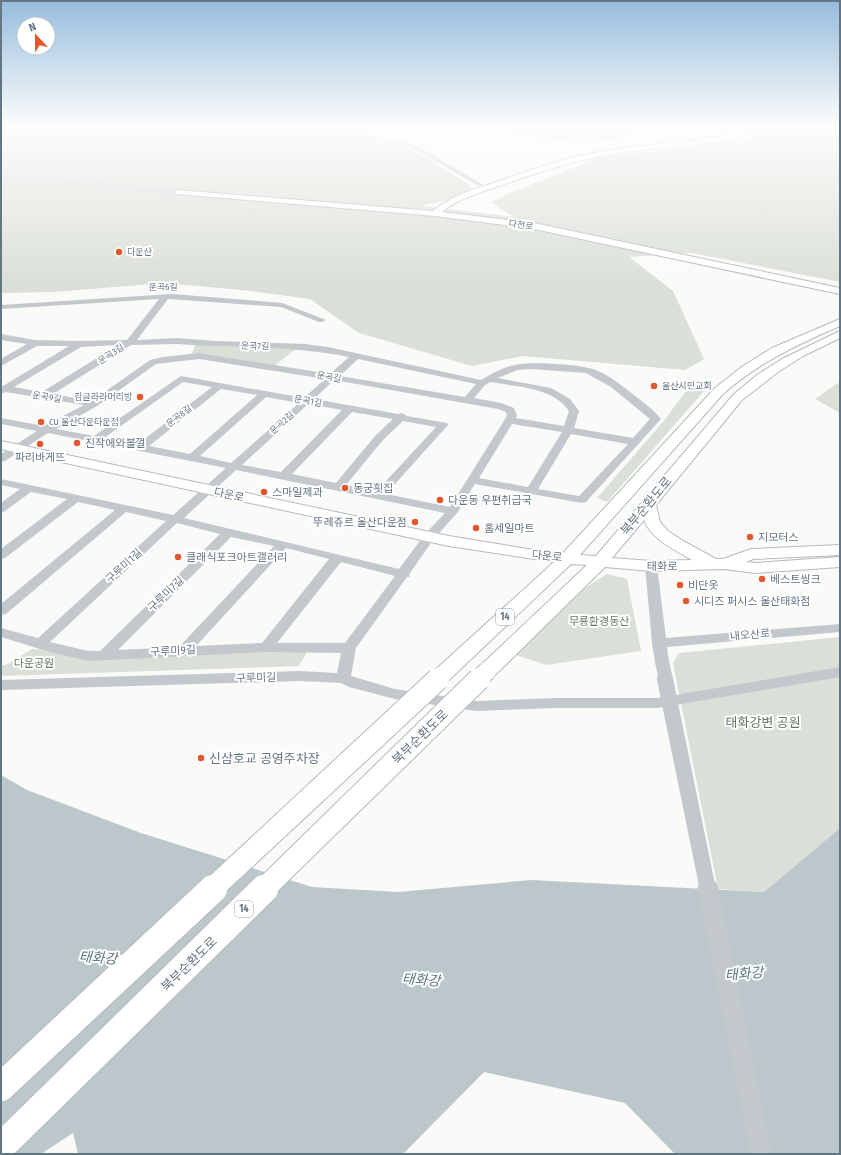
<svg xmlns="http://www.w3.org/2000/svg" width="841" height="1155" font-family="'Fira Sans Condensed','Noto Sans KR',sans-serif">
  <rect width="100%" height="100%" fill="#fafaf8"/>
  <!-- green -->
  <g fill="#dadfd7">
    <path d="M1,125H394L370,127V138L403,146L430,160L470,185L471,189C458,201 437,200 422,206L514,217L502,210L492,202L508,194L598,158L738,141L785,127H808L809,125L840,127V282L692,253L629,257L673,291L704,359L685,370L523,356L472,366L359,333L310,299L251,291L165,283L53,292L1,293Z"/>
    <polygon points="471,125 708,125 615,134 623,138 580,144"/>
    <polygon points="196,343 297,348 274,366 191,356"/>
    <polygon points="712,382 607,502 597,498 663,422 692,383"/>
    <polygon points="838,383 840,384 840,413 815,399"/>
    <polygon points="607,574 627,579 641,651 546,665 513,654 574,595"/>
    <polygon points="840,637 840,828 764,892 718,889 673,663 679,653"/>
    <polygon points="309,648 299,666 1,676 1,665 6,665 32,649 137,653"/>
  </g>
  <!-- water -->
  <polygon fill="#bbc7cb" points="1,775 27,790 141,833 312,887 398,892 531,880 764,892 840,828 840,1154 675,1154 625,1103 484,1072 403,1154 78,1154 73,1133 41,1154 1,1154"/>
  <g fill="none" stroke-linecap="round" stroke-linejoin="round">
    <!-- major-tunnel-far1 -->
    <polyline stroke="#d5d9db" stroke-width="7" stroke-dasharray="7 3.5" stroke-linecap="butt" points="1,176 172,192"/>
    <!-- major-tunnel -->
    <polyline stroke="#d5d9db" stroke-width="8" stroke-dasharray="8 4.5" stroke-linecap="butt" points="161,191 177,192"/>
    <!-- major casing -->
    <g stroke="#b5babe" stroke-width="2">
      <g id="major">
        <path d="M763,125H771C767,128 760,130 755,132C719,145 681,146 644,150C593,155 550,168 502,185C482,192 459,198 442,212L534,223L840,288V294L534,229L435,216L177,194L173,192L177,190L433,211C452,195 476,189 499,181C533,169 568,157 604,151C658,142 711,143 763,125Z"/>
        <path d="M840,319V326C798,344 758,363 723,394L580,555L596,556L734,394L757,375L782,359L840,331V338L803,356L778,372L742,400L656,505L660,522L668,531L685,542L716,559H723L751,549L840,545V555L753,559L746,562L756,563L840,557V567L756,573L724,569L651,571L605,567L494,676L487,677L480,676L477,671L480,666L587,565L571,564L449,680L442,681L435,680L432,675L435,670L554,562L449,546L1,449V441L449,536L540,551L563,553L715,388L743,366L772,348ZM644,520C651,539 675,550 692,560L651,561L612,558Z"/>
      </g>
    </g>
    <!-- minor -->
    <g fill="#c3c8cc" fill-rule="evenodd">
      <polygon points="355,135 384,138 415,145 489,188 484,189 411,147 384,140 353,137"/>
      <path d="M172,294L282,303L326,320L322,322H319L281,307L168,299L137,340L177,338L215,341L305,344L328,347L481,380C491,374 502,368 514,365C530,361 577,364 593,369C608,374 621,385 634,395C643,402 654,410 661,419L586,502L582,503L475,484L457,513L433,540L410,573L409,577H407L356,648L351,676L395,689L476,701L557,698H658L840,667V677L658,708H557L476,711L395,699L349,687L341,683L300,681L1,690V680L300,671L337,673L341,653L266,652L88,661L50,652L1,637V628L38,638L166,521L126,512L6,614L1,615V604L115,510L78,502L5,558L1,559V549L67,499L31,492L5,511L1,513V503L20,489L1,485V479L173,515L226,468L48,433L5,461L1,462V454L37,431L1,424V418L44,426L84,405L6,392L1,394V385L3,386L69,346H37L1,366V359L27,344L1,340V334L35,340L79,341L127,340L159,299L1,309V305ZM177,344C234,348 293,345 349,357L330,374L199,353L163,357L150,360L92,401L53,394L131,345ZM118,345L42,392L14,387L81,347ZM199,359L325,379L304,398L181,376L94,436L56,429L97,406L156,364ZM358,359L476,384L465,397L340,376ZM530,369L586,373L611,387L650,419L633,438L574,428L579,411L570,399L551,388L498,378L517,370ZM334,380L498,409L506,412L507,416L450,507L386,494L448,425L447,423L407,416L402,413L398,414L314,399ZM183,382L212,387L138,444L104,438ZM491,382C517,387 553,387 569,411L564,426L516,418L517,416L514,408L501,403L474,398L485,385ZM221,389L257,395L190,454L149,446ZM266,397L299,403L231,463L200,456ZM308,404L342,410L281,472L242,465ZM352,412L393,419L375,436L336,483L292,474ZM403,421L436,427L376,492L346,485L383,440ZM512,424L562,432L528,487L479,478ZM571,434L628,444L579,496L538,489ZM236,470L445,513L425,534L399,569L184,518ZM177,523L220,534L100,651H88L50,642ZM231,537L274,546L179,647L118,650ZM286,548L329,559L262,643L196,646ZM341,562L395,576L345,643H277Z"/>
      <polygon points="651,562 656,563 657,566 666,638 840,624 840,632 667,647 669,662 667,665 662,667 657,665 655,662 652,643 645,566 646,563"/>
    </g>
    <!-- major -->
    <use href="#major" fill="#fff" fill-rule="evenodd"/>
    <!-- major-bridge-far2 casing -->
    <g stroke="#b5babe" stroke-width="20" stroke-linecap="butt">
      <g id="major-bridge-far2">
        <polyline points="437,680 442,675"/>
        <polyline points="478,680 487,671"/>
      </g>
    </g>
    <!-- major-bridge-far1 casing -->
    <g stroke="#b5babe" stroke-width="24" stroke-linecap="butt">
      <g id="major-bridge-far1">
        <polyline points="211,890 438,679"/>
        <polyline points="263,890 479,679"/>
      </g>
    </g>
    <!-- major-bridge casing -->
    <g stroke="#b5babe" stroke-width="30" stroke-linecap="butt">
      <g id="major-bridge">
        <polyline points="1,1087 213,889"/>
        <polyline points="1,1147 264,889"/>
      </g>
    </g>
    <!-- minor-bridge-far2 -->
    <polyline stroke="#c3c8cc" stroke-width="14" points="662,662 666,680"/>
    <!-- minor-bridge-far1 -->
    <polyline stroke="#c3c8cc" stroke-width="16" points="665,679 708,890"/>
    <!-- minor-bridge -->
    <polyline stroke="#c3c8cc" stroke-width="21" points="708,889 761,1154"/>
    <!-- major-bridge-far2 -->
    <use href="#major-bridge-far2" stroke="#fff" stroke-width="18"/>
    <!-- major-bridge-far1 -->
    <use href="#major-bridge-far1" stroke="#fff" stroke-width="22"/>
    <!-- major-bridge -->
    <use href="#major-bridge" stroke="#fff" stroke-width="28"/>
  </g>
  <!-- sky -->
  <linearGradient id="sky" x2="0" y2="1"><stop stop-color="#96bcdc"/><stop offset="0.44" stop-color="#fdfdfc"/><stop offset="1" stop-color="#fdfdfc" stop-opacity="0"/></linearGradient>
  <rect width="841" height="286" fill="url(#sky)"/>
  <!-- markers -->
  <g fill="#e4572e" stroke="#fff" stroke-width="1.5">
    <circle cx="119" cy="252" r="4"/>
    <circle cx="654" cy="386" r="4"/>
    <circle cx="140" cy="397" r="4"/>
    <circle cx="41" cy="422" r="4"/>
    <circle cx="77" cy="443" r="4"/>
    <circle cx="40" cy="444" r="4"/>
    <circle cx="345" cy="488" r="4"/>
    <circle cx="264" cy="492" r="4"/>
    <circle cx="440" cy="500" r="4"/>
    <circle cx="415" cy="522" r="4"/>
    <circle cx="476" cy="528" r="4"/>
    <circle cx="750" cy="537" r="4"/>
    <circle cx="178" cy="557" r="4"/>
    <circle cx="762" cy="579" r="4"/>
    <circle cx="680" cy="585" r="4"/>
    <circle cx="686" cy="601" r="4"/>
    <circle cx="201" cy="758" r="4"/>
  </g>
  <g text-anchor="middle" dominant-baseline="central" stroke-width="4" stroke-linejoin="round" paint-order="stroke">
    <!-- far-street labels -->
    <g font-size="9" fill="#657683" stroke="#fff">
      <text transform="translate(521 225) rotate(8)">다전로</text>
      <text transform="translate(163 287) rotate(-1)">운곡6길</text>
      <text transform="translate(255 346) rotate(1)">운곡7길</text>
      <text transform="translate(111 354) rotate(-33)">운곡3길</text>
      <text transform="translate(329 377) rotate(10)">운곡길</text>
      <text transform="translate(47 397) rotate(9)">운곡9길</text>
      <text transform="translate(308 401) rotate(10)">운곡1길</text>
      <text transform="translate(179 416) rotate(-38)">운곡8길</text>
      <text transform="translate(282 423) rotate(-42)">운곡2길</text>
    </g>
    <!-- far-poi labels -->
    <g font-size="9" fill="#657683" stroke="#fff" text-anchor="start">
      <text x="127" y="252">다운산</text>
      <text x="662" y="386">울산시민교회</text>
      <text x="132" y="397" text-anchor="end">김글라라머리방</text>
      <text x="49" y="422">CU 울산다운타운점</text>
    </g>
    <!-- shield labels -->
    <g fill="#fff" stroke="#939fa8" stroke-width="1">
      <rect x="496" y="609" width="18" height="16" rx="3"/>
      <rect x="235" y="901" width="18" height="16" rx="3"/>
    </g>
    <g font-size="10" font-weight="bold" fill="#657683">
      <text x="505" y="617">14</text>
      <text x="244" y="909">14</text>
    </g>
    <!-- poi labels -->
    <g font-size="11" fill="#657683" stroke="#fff" text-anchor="start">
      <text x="85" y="443">진작에와볼껄</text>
      <text x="40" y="457" text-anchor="middle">파리바게뜨</text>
      <text x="353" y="488">동궁횟집</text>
      <text x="272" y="492">스마일제과</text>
      <text x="448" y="500">다운동 우편취급국</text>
      <text x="407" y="522" text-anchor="end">뚜레쥬르 울산다운점</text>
      <text x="484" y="528">홈세일마트</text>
      <text x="758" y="537">지모터스</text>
      <text x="186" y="557">클래식포크아트갤러리</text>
      <text x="770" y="579">베스트씽크</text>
      <text x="688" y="585">비단옷</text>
      <text x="694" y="601">시디즈 퍼시스 울산태화점</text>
    </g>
    <!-- street labels -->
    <g font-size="11" fill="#657683" stroke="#fff">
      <text transform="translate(229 495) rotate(12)">다운로</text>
      <text transform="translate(547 556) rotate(6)">다운로</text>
      <text transform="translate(124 566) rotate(-43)">구루미1길</text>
      <text x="662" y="566">태화로</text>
      <text transform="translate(166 594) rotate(-44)">구루미7길</text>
      <text transform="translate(750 635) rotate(-5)">내오산로</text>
      <text transform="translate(173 651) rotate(-3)">구루미9길</text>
      <text transform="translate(256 678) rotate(-2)">구루미길</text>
    </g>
    <!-- park labels -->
    <g font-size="11" fill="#687a64" stroke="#fff">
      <text x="599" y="621">무룡환경동산</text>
      <text x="34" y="663">다운공원</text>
    </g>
    <!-- near-street labels -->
    <g font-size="13" fill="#657683" stroke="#fff">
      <text transform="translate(646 506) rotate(-50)">북부순환도로</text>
      <text transform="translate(420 737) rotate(-44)">북부순환도로</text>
      <text transform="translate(189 964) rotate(-44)">북부순환도로</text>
    </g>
    <!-- near-park labels -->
    <g font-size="13" fill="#687a64" stroke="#fff">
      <text x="763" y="722">태화강변 공원</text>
    </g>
    <!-- near-poi labels -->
    <g font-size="13" fill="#657683" stroke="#fff" text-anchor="start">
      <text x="209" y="758">신삼호교 공영주차장</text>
    </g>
    <!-- near-water labels -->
    <g font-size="14" font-style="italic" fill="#60757c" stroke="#fff">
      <text transform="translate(98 958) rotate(4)">태화강</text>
      <text transform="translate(744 974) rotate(-5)">태화강</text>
      <text transform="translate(421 980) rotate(4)">태화강</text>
    </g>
  </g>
  <!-- border -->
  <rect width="841" height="1155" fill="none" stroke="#657683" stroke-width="4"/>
  <!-- north arrow -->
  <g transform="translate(36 36) rotate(338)"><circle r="19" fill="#ffffff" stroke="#c1c8cd"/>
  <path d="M0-3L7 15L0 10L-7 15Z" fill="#e4572e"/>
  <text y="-6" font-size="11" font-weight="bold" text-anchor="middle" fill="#657683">N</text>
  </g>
</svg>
